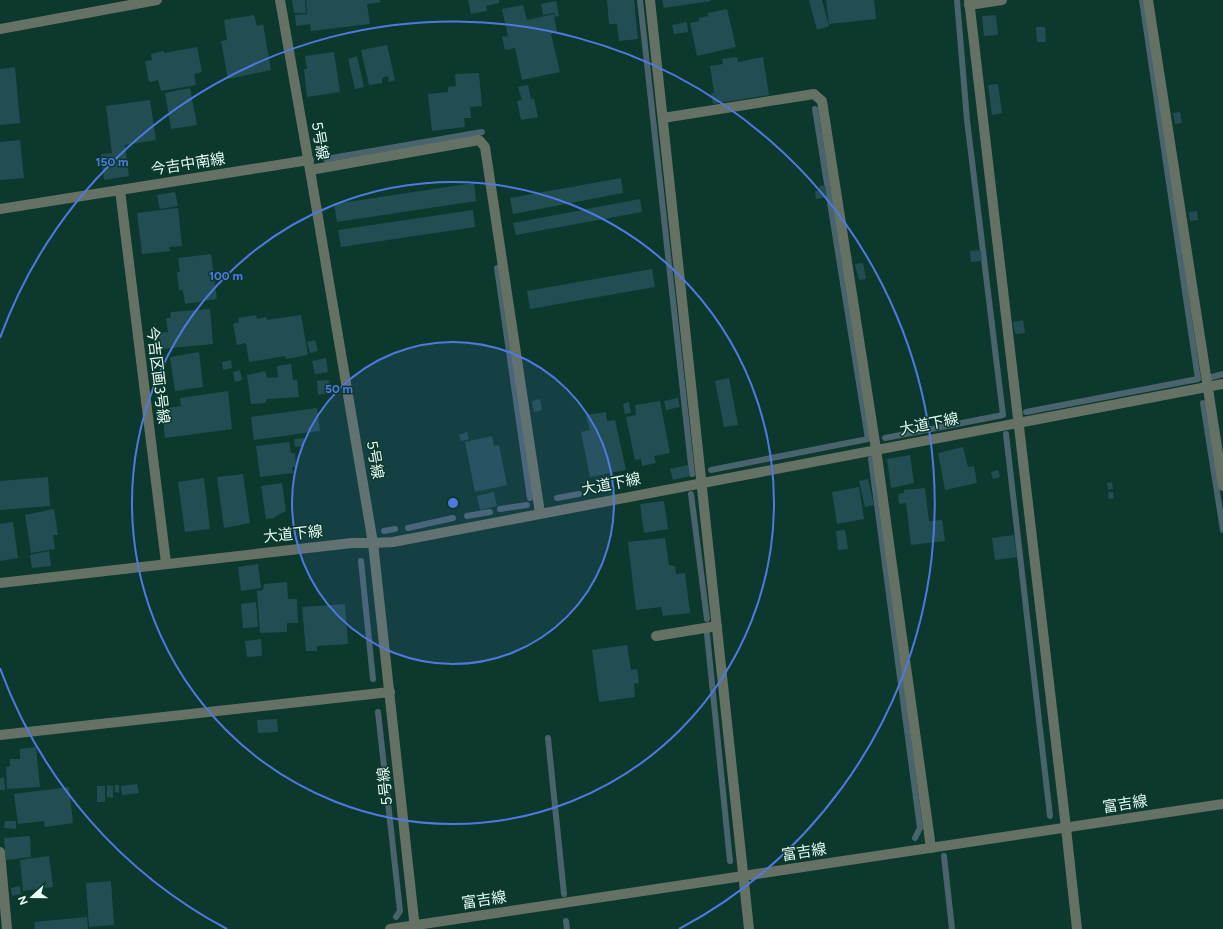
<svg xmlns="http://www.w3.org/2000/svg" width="1223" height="929" font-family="Figtree,'Noto Sans JP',sans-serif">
  <rect width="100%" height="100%" fill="#0d382e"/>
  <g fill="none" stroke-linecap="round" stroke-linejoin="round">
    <!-- stream -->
    <g stroke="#49646d" stroke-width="6">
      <polyline points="640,0 692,474"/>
      <polyline points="326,159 482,132"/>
      <polyline points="497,268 530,498"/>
      <polyline points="1212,377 1223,374"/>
      <polyline points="1203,403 1223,530"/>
      <polyline points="1026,412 1198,379 1142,0"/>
      <polyline points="1006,434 1050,816"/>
      <polyline points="885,438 1003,415 967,120 957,0"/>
      <polyline points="871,459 920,828 915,838"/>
      <polyline points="711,470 868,439 815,109"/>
      <polyline points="691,494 707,619"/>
      <polyline points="557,498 579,494"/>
      <polyline points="500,509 527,505"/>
      <polyline points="467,516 490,512"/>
      <polyline points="408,528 453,518"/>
      <polyline points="384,531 395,529"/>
      <polyline points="361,561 373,679"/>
      <polyline points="707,634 730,861"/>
      <polyline points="378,712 400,911 396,917"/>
      <polyline points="548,738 564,894"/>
      <polyline points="944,856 952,929"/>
      <polyline points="566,921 567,929"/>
    </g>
  </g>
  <!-- building -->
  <g fill="#224e53">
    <polygon points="292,0 305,0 306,13 294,13"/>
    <polygon points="306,0 380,0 381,2 367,4 370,24 311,31 310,24 296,26 295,15 307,14"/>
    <polygon points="468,0 499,0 499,3 486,6 487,11 471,14"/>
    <polygon points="607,0 634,0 638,39 619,41 617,24 609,24"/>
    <polygon points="662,0 710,0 711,1 664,8"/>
    <polygon points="809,0 822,0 829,26 817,30"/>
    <polygon points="826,0 874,0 876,19 829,24"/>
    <polygon points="556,1 559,16 556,17 554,13 543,15 541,4"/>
    <polygon points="523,5 527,20 554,14 557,32 551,34 560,72 522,80 515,48 505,50 502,37 508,36 502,9"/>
    <polygon points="727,9 736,47 697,56 690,23 699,21 699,18 708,16 708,13"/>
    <polygon points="254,15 257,26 263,24 271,70 228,79 221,41 227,40 224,20"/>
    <polygon points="996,15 998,35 984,36 982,16"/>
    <polygon points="687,22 688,32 674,34 672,25"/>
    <polygon points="1036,27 1045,27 1046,42 1037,42"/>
    <polygon points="387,45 395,80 389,82 388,76 382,78 382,83 369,85 361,50"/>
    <polygon points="197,47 202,72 194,74 196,85 161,91 158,80 149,82 145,61 152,60 151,54 164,51 164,53"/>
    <polygon points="334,52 340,92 307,97 304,69 307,69 305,56"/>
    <polygon points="357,56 364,87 355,89 348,59"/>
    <polygon points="737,57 738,62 763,57 769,95 713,104 711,93 714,93 710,66 723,64 722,59"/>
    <polygon points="15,67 20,123 0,125 0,69"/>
    <polygon points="479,73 482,106 470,107 471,118 464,118 465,127 432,131 428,94 448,92 448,87 456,86 455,74"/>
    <polygon points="998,84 1002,113 992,115 988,85"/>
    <polygon points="528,85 531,99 534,99 538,117 521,120 517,101 522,100 518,87"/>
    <polygon points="190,88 197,125 171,129 165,93"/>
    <polygon points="150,100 156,140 125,145 129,176 104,180 101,154 112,153 106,106"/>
    <polygon points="1180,112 1182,123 1175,124 1173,113"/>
    <polygon points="20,140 24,178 0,180 0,142"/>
    <polygon points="621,178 623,193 513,214 510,198"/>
    <polygon points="474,183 476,201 337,222 334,204"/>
    <polygon points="825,185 827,197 816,199 815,191 820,191 819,186"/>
    <polygon points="175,192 178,206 160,209 157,195"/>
    <polygon points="640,199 642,212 516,235 513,223"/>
    <polygon points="178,208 182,246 169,247 170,251 142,254 137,213"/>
    <polygon points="473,210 475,227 341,247 338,230"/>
    <polygon points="1197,211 1198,220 1190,221 1189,212"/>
    <polygon points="981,250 982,261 971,262 970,251"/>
    <polygon points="211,254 217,299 185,304 183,290 179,290 177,272 180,272 178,258"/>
    <polygon points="863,263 866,279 859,280 855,264"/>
    <polygon points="652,269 655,287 530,309 527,291"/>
    <polygon points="210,309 213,344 161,349 159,333 168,332 166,318 170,318 171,312"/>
    <polygon points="256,315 257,319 266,317 267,320 301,315 308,355 286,359 285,356 249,362 246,343 237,345 233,324 239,322 238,318"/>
    <polygon points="1023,320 1025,333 1015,334 1013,322"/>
    <polygon points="315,340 318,351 310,353 307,342"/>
    <polygon points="199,352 203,387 175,391 170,357"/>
    <polygon points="326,358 328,372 315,374 312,361"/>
    <polygon points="231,360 232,368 223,370 222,362"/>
    <polygon points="291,364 293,380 297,380 299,397 267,399 265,403 251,404 247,375 265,371 267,378 278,377 277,366"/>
    <polygon points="240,370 242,380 235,382 233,372"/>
    <polygon points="729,378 738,425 724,427 715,381"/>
    <polygon points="329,380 331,393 318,395 317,381"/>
    <polygon points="228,391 232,429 165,438 162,409 181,406 180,398"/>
    <polygon points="678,398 680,407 666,410 664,401"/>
    <polygon points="540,399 542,410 534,412 532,401"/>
    <polygon points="660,401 670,453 654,456 656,463 642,466 641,459 635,460 626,417 636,415 635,405"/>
    <polygon points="629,402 631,413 625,414 623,404"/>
    <polygon points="317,408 320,431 254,440 251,417"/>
    <polygon points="606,412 607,421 615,420 626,470 590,477 581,432 590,430 586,415"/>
    <polygon points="467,432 469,439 461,441 459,435"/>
    <polygon points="492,436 494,446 499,445 507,485 475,492 465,442"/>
    <polygon points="304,438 304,446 295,447 294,439"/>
    <polygon points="289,442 291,453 295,453 296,467 292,467 293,473 260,477 256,446"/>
    <polygon points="963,447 968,467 974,466 977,483 945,490 938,453"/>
    <polygon points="910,455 914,483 891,488 887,459"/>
    <polygon points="688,465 690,476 673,480 670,469"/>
    <polygon points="998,470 1000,477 993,479 991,472"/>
    <polygon points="243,474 250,523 224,528 217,477"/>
    <polygon points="48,477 50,506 0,510 0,481"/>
    <polygon points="204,478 210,529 185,532 178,482"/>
    <polygon points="868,479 874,505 865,507 859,481"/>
    <polygon points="1112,482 1113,489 1108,489 1107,483"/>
    <polygon points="282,483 286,511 276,516 275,518 266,519 261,486"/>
    <polygon points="859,487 864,519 837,524 832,492"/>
    <polygon points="925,488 929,521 942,520 945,541 911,545 906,503 899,504 898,494 904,493 904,490"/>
    <polygon points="494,492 497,506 480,510 477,496"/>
    <polygon points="1108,492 1113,492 1114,498 1109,499"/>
    <polygon points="664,501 668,529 644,533 640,504"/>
    <polygon points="54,509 58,535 53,535 55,549 31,553 25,515"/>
    <polygon points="13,522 18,558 0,561 0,524"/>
    <polygon points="845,530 848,549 838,550 836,531"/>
    <polygon points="1014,535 1017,557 995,560 992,538"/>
    <polygon points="665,538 669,565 675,566 676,574 685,573 690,613 663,616 661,607 636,610 628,542"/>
    <polygon points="49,551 51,566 32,568 30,555"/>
    <polygon points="258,564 261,588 241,591 238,567"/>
    <polygon points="287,582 288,599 297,599 298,623 287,623 287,632 260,633 257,591 263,590 264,584"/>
    <polygon points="256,602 258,627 243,628 241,604"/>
    <polygon points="345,604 348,644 317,646 317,651 306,651 302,607"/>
    <polygon points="261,639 262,656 247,657 245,641"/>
    <polygon points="627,645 631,670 637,669 639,683 634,684 635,697 599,702 592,650"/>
    <polygon points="277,719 278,732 258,733 257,720"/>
    <polygon points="36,747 40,787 7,789 6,767 10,766 10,759 20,759 20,749"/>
    <polygon points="4,777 5,790 0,790 0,778"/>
    <polygon points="137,784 139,793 122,795 121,786"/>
    <polygon points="107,785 113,786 113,798 107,797"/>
    <polygon points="115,785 119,785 119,793 115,792"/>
    <rect x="97" y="786" width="8" height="16"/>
    <polygon points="69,787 73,823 45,827 44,821 18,824 14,794"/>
    <polygon points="5,821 16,821 16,829 4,828"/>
    <polygon points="30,836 31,857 6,860 4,838"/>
    <polygon points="49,856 53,887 23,891 20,860"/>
    <polygon points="111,881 114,925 89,927 86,883"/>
    <polygon points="20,886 21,894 12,896 11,888"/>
    <polygon points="87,917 88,929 35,929 34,922"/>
  </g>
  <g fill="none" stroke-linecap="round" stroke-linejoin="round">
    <!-- minor -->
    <g stroke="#657165" stroke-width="10">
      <polyline points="280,0 310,170 373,543 415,929"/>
      <polyline points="650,0 749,929"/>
      <polyline points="969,0 1066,828 1077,929"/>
      <polyline points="1148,0 1223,486"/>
      <polyline points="969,5 1002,0"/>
      <polyline points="0,29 157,0"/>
      <polyline points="663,118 814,94 822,101 876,449 931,848"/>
      <polyline points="310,170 479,140 485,147 540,513"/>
      <polyline points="120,190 166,563"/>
      <polyline points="0,209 309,160"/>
      <polyline points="0,583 352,543 373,543 393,542 1223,384"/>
      <polyline points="656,636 717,626"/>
      <polyline points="0,735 390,692"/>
      <polyline points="0,852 7,929"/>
      <polyline points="390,929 1223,804"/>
    </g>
  </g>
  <!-- distance rings -->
  <circle cx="453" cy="503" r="161" fill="#4f79df" fill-opacity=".12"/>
  <g fill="none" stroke="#4f79df" stroke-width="2">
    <circle cx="453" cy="503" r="161"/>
    <circle cx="453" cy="503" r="321"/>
    <path d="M227 929A482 482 0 0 1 0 668M0 338A482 482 0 1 1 679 929"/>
  </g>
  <g text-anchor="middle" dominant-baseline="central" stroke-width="3" stroke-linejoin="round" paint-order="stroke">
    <!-- street labels -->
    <g font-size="15" fill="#e4faf3" stroke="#0d382e">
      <text transform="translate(320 141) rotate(80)">5号線</text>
      <text transform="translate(188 164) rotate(-9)">今吉中南線</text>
      <text transform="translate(158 375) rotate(83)">今吉区画3号線</text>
      <text transform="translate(929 424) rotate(-11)">大道下線</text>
      <text transform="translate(375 460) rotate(80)">5号線</text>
      <text transform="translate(611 484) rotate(-11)">大道下線</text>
      <text transform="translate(293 534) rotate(-6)">大道下線</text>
      <text transform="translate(385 786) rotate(-96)">5号線</text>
      <text transform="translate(1125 804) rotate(-9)">富吉線</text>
      <text transform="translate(804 852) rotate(-9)">富吉線</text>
      <text transform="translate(484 900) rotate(-9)">富吉線</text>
    </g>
  </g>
  <circle cx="453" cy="503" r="6" fill="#4f79df" stroke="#0d382e" stroke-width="2"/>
  <g font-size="12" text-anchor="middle" font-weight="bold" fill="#4f79df" stroke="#0d382e" stroke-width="3" stroke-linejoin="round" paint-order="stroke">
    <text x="112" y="166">150 m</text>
    <text x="226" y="280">100 m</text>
    <text x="339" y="393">50 m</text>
  </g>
  <!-- north arrow -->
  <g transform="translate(32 897) rotate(249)" stroke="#0d382e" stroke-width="3" paint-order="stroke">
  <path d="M0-3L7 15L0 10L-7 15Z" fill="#e4faf3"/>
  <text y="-6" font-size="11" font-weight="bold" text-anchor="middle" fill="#e4faf3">N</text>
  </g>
</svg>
